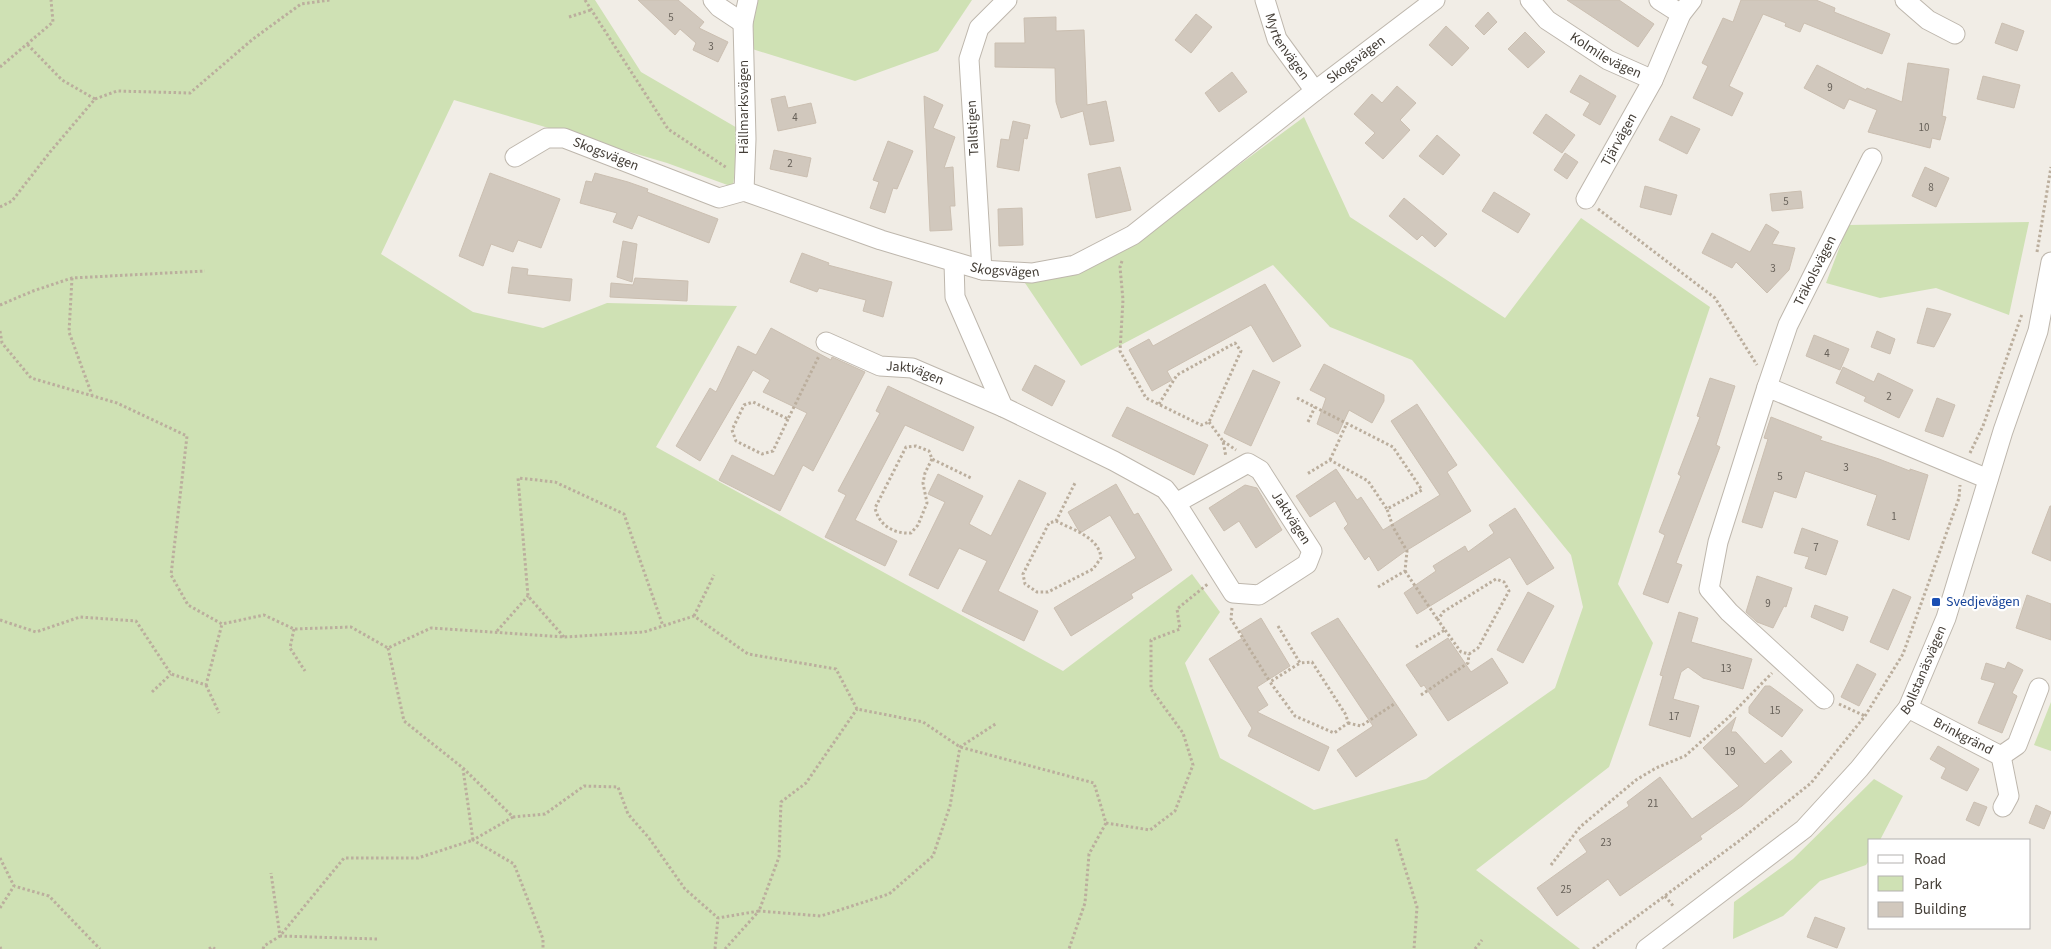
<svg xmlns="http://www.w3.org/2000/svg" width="2051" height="949" font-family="'Source Sans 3',sans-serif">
  <rect width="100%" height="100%" fill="#f1ede6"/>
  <!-- green -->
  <g fill="#cfe1b4">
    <polygon points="0,0 595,0 641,72 739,129 733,187 667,163 454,100 381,254 473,312 543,328 607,303 737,306 656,447 1063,671 1192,574 1220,612 1185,663 1220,758 1314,810 1426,779 1555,688 1583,607 1571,555 1412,360 1330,327 1273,265 1081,366 1025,283 1075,274 1140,238 1304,117 1350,217 1505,318 1581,218 1710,307 1618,584 1653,643 1609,767 1476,870 1580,949 0,949"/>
    <polygon points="755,0 972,0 938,51 855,81 749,48"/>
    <polygon points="2029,222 2009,315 1936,288 1880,298 1826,283 1848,225"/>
    <polygon points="2051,702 2051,751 2034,745"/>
    <polygon points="1874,779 1903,796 1880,840 1870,840 1870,859 1866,865 1820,881 1783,916 1733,939 1734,902 1793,859"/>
  </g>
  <!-- building -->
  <g fill="#d1c8bd" stroke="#cbbfb1">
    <polygon points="638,0 678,0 704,22 699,28 728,42 718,62 693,50 696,43 680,29 675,35"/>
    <polygon points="1567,0 1619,0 1654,24 1638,47"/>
    <polygon points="1741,0 1816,0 1835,8 1834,12 1890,34 1882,54 1804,23 1800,32 1785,26 1786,23 1763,14 1729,86 1743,93 1732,116 1693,98 1708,66 1702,63 1723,18 1733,22"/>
    <polygon points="1488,12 1497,22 1484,35 1475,26"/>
    <polygon points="1196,14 1212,27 1191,53 1175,40"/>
    <polygon points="1056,17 1056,31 1084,30 1087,105 1106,101 1114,141 1090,145 1083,111 1061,118 1056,102 1055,68 995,67 995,43 1025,43 1024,18"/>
    <polygon points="2002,23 2024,31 2017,51 1995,43"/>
    <polygon points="1446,26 1469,48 1452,66 1429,45"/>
    <polygon points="1525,32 1545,52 1528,68 1508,49"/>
    <polygon points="1908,63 1949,69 1942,116 1946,117 1940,140 1932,138 1930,148 1868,132 1877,110 1849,99 1844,109 1804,88 1817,65 1866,90 1867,88 1902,102"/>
    <polygon points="1232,72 1247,92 1219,112 1205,93"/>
    <polygon points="1580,75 1616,96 1600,125 1583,115 1590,103 1570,92"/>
    <polygon points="1983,76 2020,85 2014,108 1977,99"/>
    <polygon points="1397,86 1416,103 1400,120 1410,130 1383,159 1365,143 1375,133 1354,114 1372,94 1382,103"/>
    <polygon points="785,96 788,108 811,103 816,123 778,131 771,99"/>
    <polygon points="924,96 943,105 933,128 955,137 944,168 953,167 955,206 950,206 952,230 930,231"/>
    <polygon points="1546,114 1575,135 1562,153 1533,133"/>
    <polygon points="1671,116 1700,129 1687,154 1659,140"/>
    <polygon points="1013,121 1030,125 1027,139 1024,138 1019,171 997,167 1001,139 1009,140"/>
    <polygon points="1437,135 1460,155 1443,175 1419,156"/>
    <polygon points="888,141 913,151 897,189 893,188 885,213 870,208 879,182 873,180"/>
    <polygon points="774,150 811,158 807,177 770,169"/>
    <polygon points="1565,153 1578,162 1567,179 1554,170"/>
    <polygon points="1120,167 1131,210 1096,218 1088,174"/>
    <polygon points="1925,167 1949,178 1936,207 1912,196"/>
    <polygon points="490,173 560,199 541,248 518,240 513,252 491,244 483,266 459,256"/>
    <polygon points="595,173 628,182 648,189 647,192 718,219 709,243 638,215 632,229 613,222 617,213 580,203 586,181 592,182"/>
    <polygon points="1645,186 1677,195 1671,215 1640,207"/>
    <polygon points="1801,191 1803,208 1772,211 1770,194"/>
    <polygon points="1494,192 1530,214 1518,233 1482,211"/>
    <polygon points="1404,198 1447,234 1435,247 1422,235 1417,240 1389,216"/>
    <polygon points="1022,208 1023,245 999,246 998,209"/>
    <polygon points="1766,224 1779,232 1772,244 1795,248 1789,270 1767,293 1736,262 1732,268 1702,253 1712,233 1750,252"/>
    <polygon points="623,241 637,244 632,282 617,277"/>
    <polygon points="802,253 829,263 828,265 892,282 883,317 863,311 866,300 819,288 817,292 790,282"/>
    <polygon points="512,267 528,269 527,275 572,279 570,301 508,293"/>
    <polygon points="635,278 688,281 687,301 610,297 611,283 633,285"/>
    <polygon points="1265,284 1301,346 1273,362 1251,325 1167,371 1172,380 1152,391 1129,350 1149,339 1153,346"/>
    <polygon points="1927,308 1951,314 1934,347 1917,343"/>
    <polygon points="771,328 831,360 832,357 865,372 813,471 803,465 780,511 719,480 732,455 774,476 807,413 763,392 770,380 753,370 700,461 676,446 710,388 716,392 738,346 756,355"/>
    <polygon points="1877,331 1895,339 1890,354 1871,347"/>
    <polygon points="1814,335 1849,349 1840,370 1806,356"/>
    <polygon points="1324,364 1384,395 1384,401 1372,423 1349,410 1338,434 1317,424 1326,398 1310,390"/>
    <polygon points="1035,365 1065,381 1052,406 1022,390"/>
    <polygon points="1843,367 1874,382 1878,373 1913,390 1899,418 1864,401 1866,397 1836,383"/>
    <polygon points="1253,370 1280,382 1251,446 1224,433"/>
    <polygon points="1710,378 1735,386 1716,445 1720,447 1676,563 1682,565 1668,603 1643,594 1665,535 1659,532 1681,476 1678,474 1700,417 1697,416"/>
    <polygon points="888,386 974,427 963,451 905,425 855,520 897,541 885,566 825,537 846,495 838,491 880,413 876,411"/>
    <polygon points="1937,398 1955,405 1943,437 1925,431"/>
    <polygon points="1417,404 1457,465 1447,472 1471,511 1404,552 1378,571 1369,556 1365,560 1344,528 1348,524 1335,501 1310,517 1296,496 1336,469 1357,500 1361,497 1383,530 1440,495 1391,421"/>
    <polygon points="1127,407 1208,445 1194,475 1112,436"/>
    <polygon points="1771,417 1822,437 1820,440 1879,459 1910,471 1910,469 1928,475 1909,540 1867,525 1877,495 1805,471 1796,498 1774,491 1762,528 1742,522 1768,439 1764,438"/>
    <polygon points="938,474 983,496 969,524 991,536 1019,480 1046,493 998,591 1038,611 1024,641 962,611 987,561 959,548 938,589 909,575 945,502 928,494"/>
    <polygon points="1116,484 1134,515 1138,513 1172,570 1131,594 1133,598 1071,636 1054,608 1136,558 1110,515 1080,533 1068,512"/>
    <polygon points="1245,485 1257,488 1282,530 1256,548 1239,521 1224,531 1209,508"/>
    <polygon points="2050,506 2051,506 2051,561 2032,553"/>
    <polygon points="1515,508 1554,568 1527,585 1510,557 1417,614 1404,593 1436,571 1433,566 1465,546 1468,552 1494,533 1489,525"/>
    <polygon points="1802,528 1838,541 1826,575 1805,568 1809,557 1794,553"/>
    <polygon points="1757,576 1792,588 1786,607 1784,606 1773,628 1757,622 1746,612"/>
    <polygon points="1893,589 1911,597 1888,650 1870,642"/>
    <polygon points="1528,592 1554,606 1523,663 1497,650"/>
    <polygon points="2027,595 2051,604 2051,640 2016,628"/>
    <polygon points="1815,605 1848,617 1843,631 1811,617"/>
    <polygon points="1679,612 1698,618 1691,642 1752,659 1743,689 1703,678 1688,667 1681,672 1673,699 1699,706 1690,737 1649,725 1663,676 1660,675"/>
    <polygon points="1261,618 1290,666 1257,687 1268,705 1257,712 1329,747 1319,771 1248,736 1252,728 1209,659 1244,637 1240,631"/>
    <polygon points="1338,618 1417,735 1356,777 1337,750 1373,726 1311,633"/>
    <polygon points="1448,638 1471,672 1492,658 1508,683 1448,721 1424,685 1421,687 1406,665"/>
    <polygon points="2008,662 2023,670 2012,693 2017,696 2002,733 1978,723 1995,683 1981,679 1986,663 2005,669"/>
    <polygon points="1857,664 1876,674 1859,706 1841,697"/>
    <polygon points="1765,686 1770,686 1803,710 1782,737 1749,713 1749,707"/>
    <polygon points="1736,717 1731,732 1736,732 1765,764 1781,750 1792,762 1742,806 1700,836 1702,839 1620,896 1608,879 1557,916 1537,888 1587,852 1579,840 1629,806 1627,802 1660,777 1692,819 1739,786 1703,748"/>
    <polygon points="1938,746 1979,769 1967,791 1941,778 1946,768 1930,759"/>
    <polygon points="1974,802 1987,807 1979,826 1966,820"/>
    <polygon points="2036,805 2051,812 2044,829 2029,823"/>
    <polygon points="1815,917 1845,928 1837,948 1807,937"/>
  </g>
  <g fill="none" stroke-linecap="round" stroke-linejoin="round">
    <!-- minor casing -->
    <g stroke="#beb7ad" stroke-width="21">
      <g id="minor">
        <polyline points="713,0 719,7 743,23"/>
        <path id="s1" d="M1265,0L1277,39L1315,91"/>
        <path id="s2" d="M1530,0L1547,20L1608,60L1653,80L1681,14L1692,0"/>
        <polyline points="1659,0 1681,14"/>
        <polyline points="1905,0 1928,20 1955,34"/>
        <path id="s3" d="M515,157L547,138H564L719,198L744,191L881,240L982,270L1032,273L1075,265L1133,235L1315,91L1435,0"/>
        <polyline points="744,191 746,139 743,23 748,0"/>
        <path id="s4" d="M1586,199L1653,80"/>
        <polyline points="954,263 955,297 1003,407 1114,461 1165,489 1176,503 1233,593 1259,595 1307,564 1312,551 1260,470 1248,463 1176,503"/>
        <polyline points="982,270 969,59 979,28 1007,0"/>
        <path id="s5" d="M826,342L880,366L912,368L1003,407"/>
        <path id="s6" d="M1767,387L1788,325L1872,158"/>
        <polyline points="1824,699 1729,612 1709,589 1718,542 1767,387 1988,479"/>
        <path id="s7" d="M1908,708L2001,756L2017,745L2039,688"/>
        <polyline points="2001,756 2009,796 2003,807"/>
        <path id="s8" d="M1646,949L1804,829L1859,769L1908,708L1946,618L2003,431L2038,331L2051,262"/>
      </g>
    </g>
    <!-- path -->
    <g stroke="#bbae9d" stroke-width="3" stroke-dasharray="2.5 2.5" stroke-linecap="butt">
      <polyline points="585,0 668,129 727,168"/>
      <polyline points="569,17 591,10"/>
      <polyline points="0,67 53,22 51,0"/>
      <polyline points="95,99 117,91 190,93 253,39 301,4 330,0"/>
      <polyline points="0,207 12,201 50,152 95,99 62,80 27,44"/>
      <polyline points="1598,209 1715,298 1757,365"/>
      <polyline points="2037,252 2051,167"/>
      <polyline points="1122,261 1120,267 1123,300 1120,351 1146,398 1201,425 1209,422 1241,351 1235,343 1177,375 1159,404"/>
      <polyline points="72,278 69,332 92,395"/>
      <polyline points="0,305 33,291 72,278 205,271"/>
      <polyline points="0,331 2,343 31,378 117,403 187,436 171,575 188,605 222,624 264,615 294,629 351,627 388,648 431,628 565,637 644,632 694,616 748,654 836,669 857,709 923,722 960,747 1094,783 1106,823 1089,854 1085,903 1069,949"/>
      <polyline points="1297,398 1393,447 1422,490 1387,509 1368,481 1330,460 1307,474"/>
      <polyline points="788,419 773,451 762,454 736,441 732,430 744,405 753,402 788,419 819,356"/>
      <polyline points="1209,422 1223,441 1226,457"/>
      <polyline points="1308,422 1315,407"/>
      <polyline points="1223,441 1236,450"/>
      <polyline points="1970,453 1983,426 2022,314"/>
      <path d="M932,459L925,473L923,483L927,503L918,525L911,533C893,534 879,525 875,508L906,447L916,446L929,451L932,459L971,478"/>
      <polyline points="1330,460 1347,423"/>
      <path d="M1056,521C1073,530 1099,537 1101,558L1093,569L1048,592H1037L1025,584L1023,574L1049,523L1056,521L1075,483"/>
      <polyline points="1405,571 1438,620"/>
      <polyline points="1378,587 1405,571 1407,551 1393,527 1387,509"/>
      <polyline points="1232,608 1231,619 1270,682"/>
      <polyline points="694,616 714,575"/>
      <polyline points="0,620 36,632 80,617 136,621 171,674 206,685 222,624"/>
      <polyline points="1278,626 1300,663 1312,662 1346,715 1348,723 1334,733 1295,716 1270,682 1300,663"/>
      <polyline points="294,629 290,648 305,671"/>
      <polyline points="497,631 528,596"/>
      <polyline points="564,637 528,596 518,478 555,482 624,514 663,626"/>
      <polyline points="1416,647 1445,630 1438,620 1443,612 1496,579 1504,582 1509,591 1478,648 1469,654 1461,652 1445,630"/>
      <polyline points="388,648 404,721 463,768 513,817 545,814 584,786 618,787 628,814 649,838 685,889 718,918"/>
      <polyline points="206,685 219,713"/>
      <polyline points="152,692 171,674"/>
      <polyline points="1421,695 1468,663 1469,654"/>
      <polyline points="1839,704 1865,716"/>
      <polyline points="1348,723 1361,726 1394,704"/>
      <polyline points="513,817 473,840 514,864 543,939 543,949"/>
      <polyline points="1106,823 1150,830 1175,811 1193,765 1183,733 1151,689 1151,640 1180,629 1177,609 1209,583"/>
      <polyline points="1396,839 1417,907 1414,949"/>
      <polyline points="0,858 14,886"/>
      <polyline points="1551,865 1580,827 1636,780 1656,768 1685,756 1729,717 1772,673"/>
      <polyline points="1665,896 1674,907"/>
      <polyline points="0,908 14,886 49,896 100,949"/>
      <polyline points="377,939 280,936 344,858 418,858 473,840 463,769"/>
      <polyline points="0,947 1,949"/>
      <polyline points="209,949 212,947 215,949"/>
      <polyline points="263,949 264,946 280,936 271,873"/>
      <polyline points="715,949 718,918 759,911 779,857 781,802 806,783 857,709"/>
      <polyline points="725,949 759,911 821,916 889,894 933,856 950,806 960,747 997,723"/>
      <polyline points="1475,949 1482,940"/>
      <polyline points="1593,949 1739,841 1811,783 1865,716 1903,654 1959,498 1960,485"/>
    </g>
    <!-- minor -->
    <use href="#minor" stroke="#fff" stroke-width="19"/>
  </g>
  <!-- markers -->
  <rect fill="#1a4fb4" stroke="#fff" stroke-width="2" x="1931" y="597" width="10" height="10" rx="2.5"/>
  <g text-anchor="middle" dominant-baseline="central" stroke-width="4.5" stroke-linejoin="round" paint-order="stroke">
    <!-- number labels -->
    <g font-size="11" fill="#666058">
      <text x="671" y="17">5</text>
      <text x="711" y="46">3</text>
      <text x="1830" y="87">9</text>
      <text x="795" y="117">4</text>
      <text x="1924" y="127">10</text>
      <text x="790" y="163">2</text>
      <text x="1931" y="187">8</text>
      <text x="1786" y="201">5</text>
      <text x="1773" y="268">3</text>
      <text x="1827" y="353">4</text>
      <text x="1889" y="396">2</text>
      <text x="1846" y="467">3</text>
      <text x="1780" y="476">5</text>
      <text x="1894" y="516">1</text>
      <text x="1816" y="547">7</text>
      <text x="1768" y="603">9</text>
      <text x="1726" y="668">13</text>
      <text x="1775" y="710">15</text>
      <text x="1674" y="716">17</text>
      <text x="1730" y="751">19</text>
      <text x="1653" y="803">21</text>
      <text x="1606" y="842">23</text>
      <text x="1566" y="889">25</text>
    </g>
    <!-- street labels -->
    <g font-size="14" fill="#433d36" stroke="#fff">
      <text stroke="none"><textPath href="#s1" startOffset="52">Myrtenvägen</textPath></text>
      <text stroke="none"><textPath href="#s2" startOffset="95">Kolmilevägen</textPath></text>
      <text stroke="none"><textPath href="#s3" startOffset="940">Skogsvägen</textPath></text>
      <text transform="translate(744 107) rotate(-90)">Hällmarksvägen</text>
      <text transform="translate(973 128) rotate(-93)">Tallstigen</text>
      <text stroke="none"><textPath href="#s4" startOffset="68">Tjärvägen</textPath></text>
      <text stroke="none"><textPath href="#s3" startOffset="99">Skogsvägen</textPath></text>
      <text stroke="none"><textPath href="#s3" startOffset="520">Skogsvägen</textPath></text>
      <text stroke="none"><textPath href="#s6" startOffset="126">Träkolsvägen</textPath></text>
      <text stroke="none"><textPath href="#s5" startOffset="95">Jaktvägen</textPath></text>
      <text transform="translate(1291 518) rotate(57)">Jaktvägen</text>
      <text stroke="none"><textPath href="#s8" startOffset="399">Bollstanäsvägen</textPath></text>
      <text stroke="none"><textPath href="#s7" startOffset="62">Brinkgränd</textPath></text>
    </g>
    <!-- transit labels -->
    <g font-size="14" fill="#164399" stroke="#fff" text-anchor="start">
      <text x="1946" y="602">Svedjevägen</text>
    </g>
  </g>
  <!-- legend -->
  <rect x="1868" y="839" width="162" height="90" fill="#ffffff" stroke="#b4b1af"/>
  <rect x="1878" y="855" width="25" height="8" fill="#ffffff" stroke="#b4b1af"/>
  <text x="1914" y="864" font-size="15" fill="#433d36">Road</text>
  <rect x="1878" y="876" width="25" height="15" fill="#cfe1b4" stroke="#b4b1af"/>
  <text x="1914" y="889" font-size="15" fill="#433d36">Park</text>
  <rect x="1878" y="902" width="25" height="15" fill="#d1c8bd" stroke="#b4b1af"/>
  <text x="1914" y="914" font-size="15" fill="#433d36">Building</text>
</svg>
